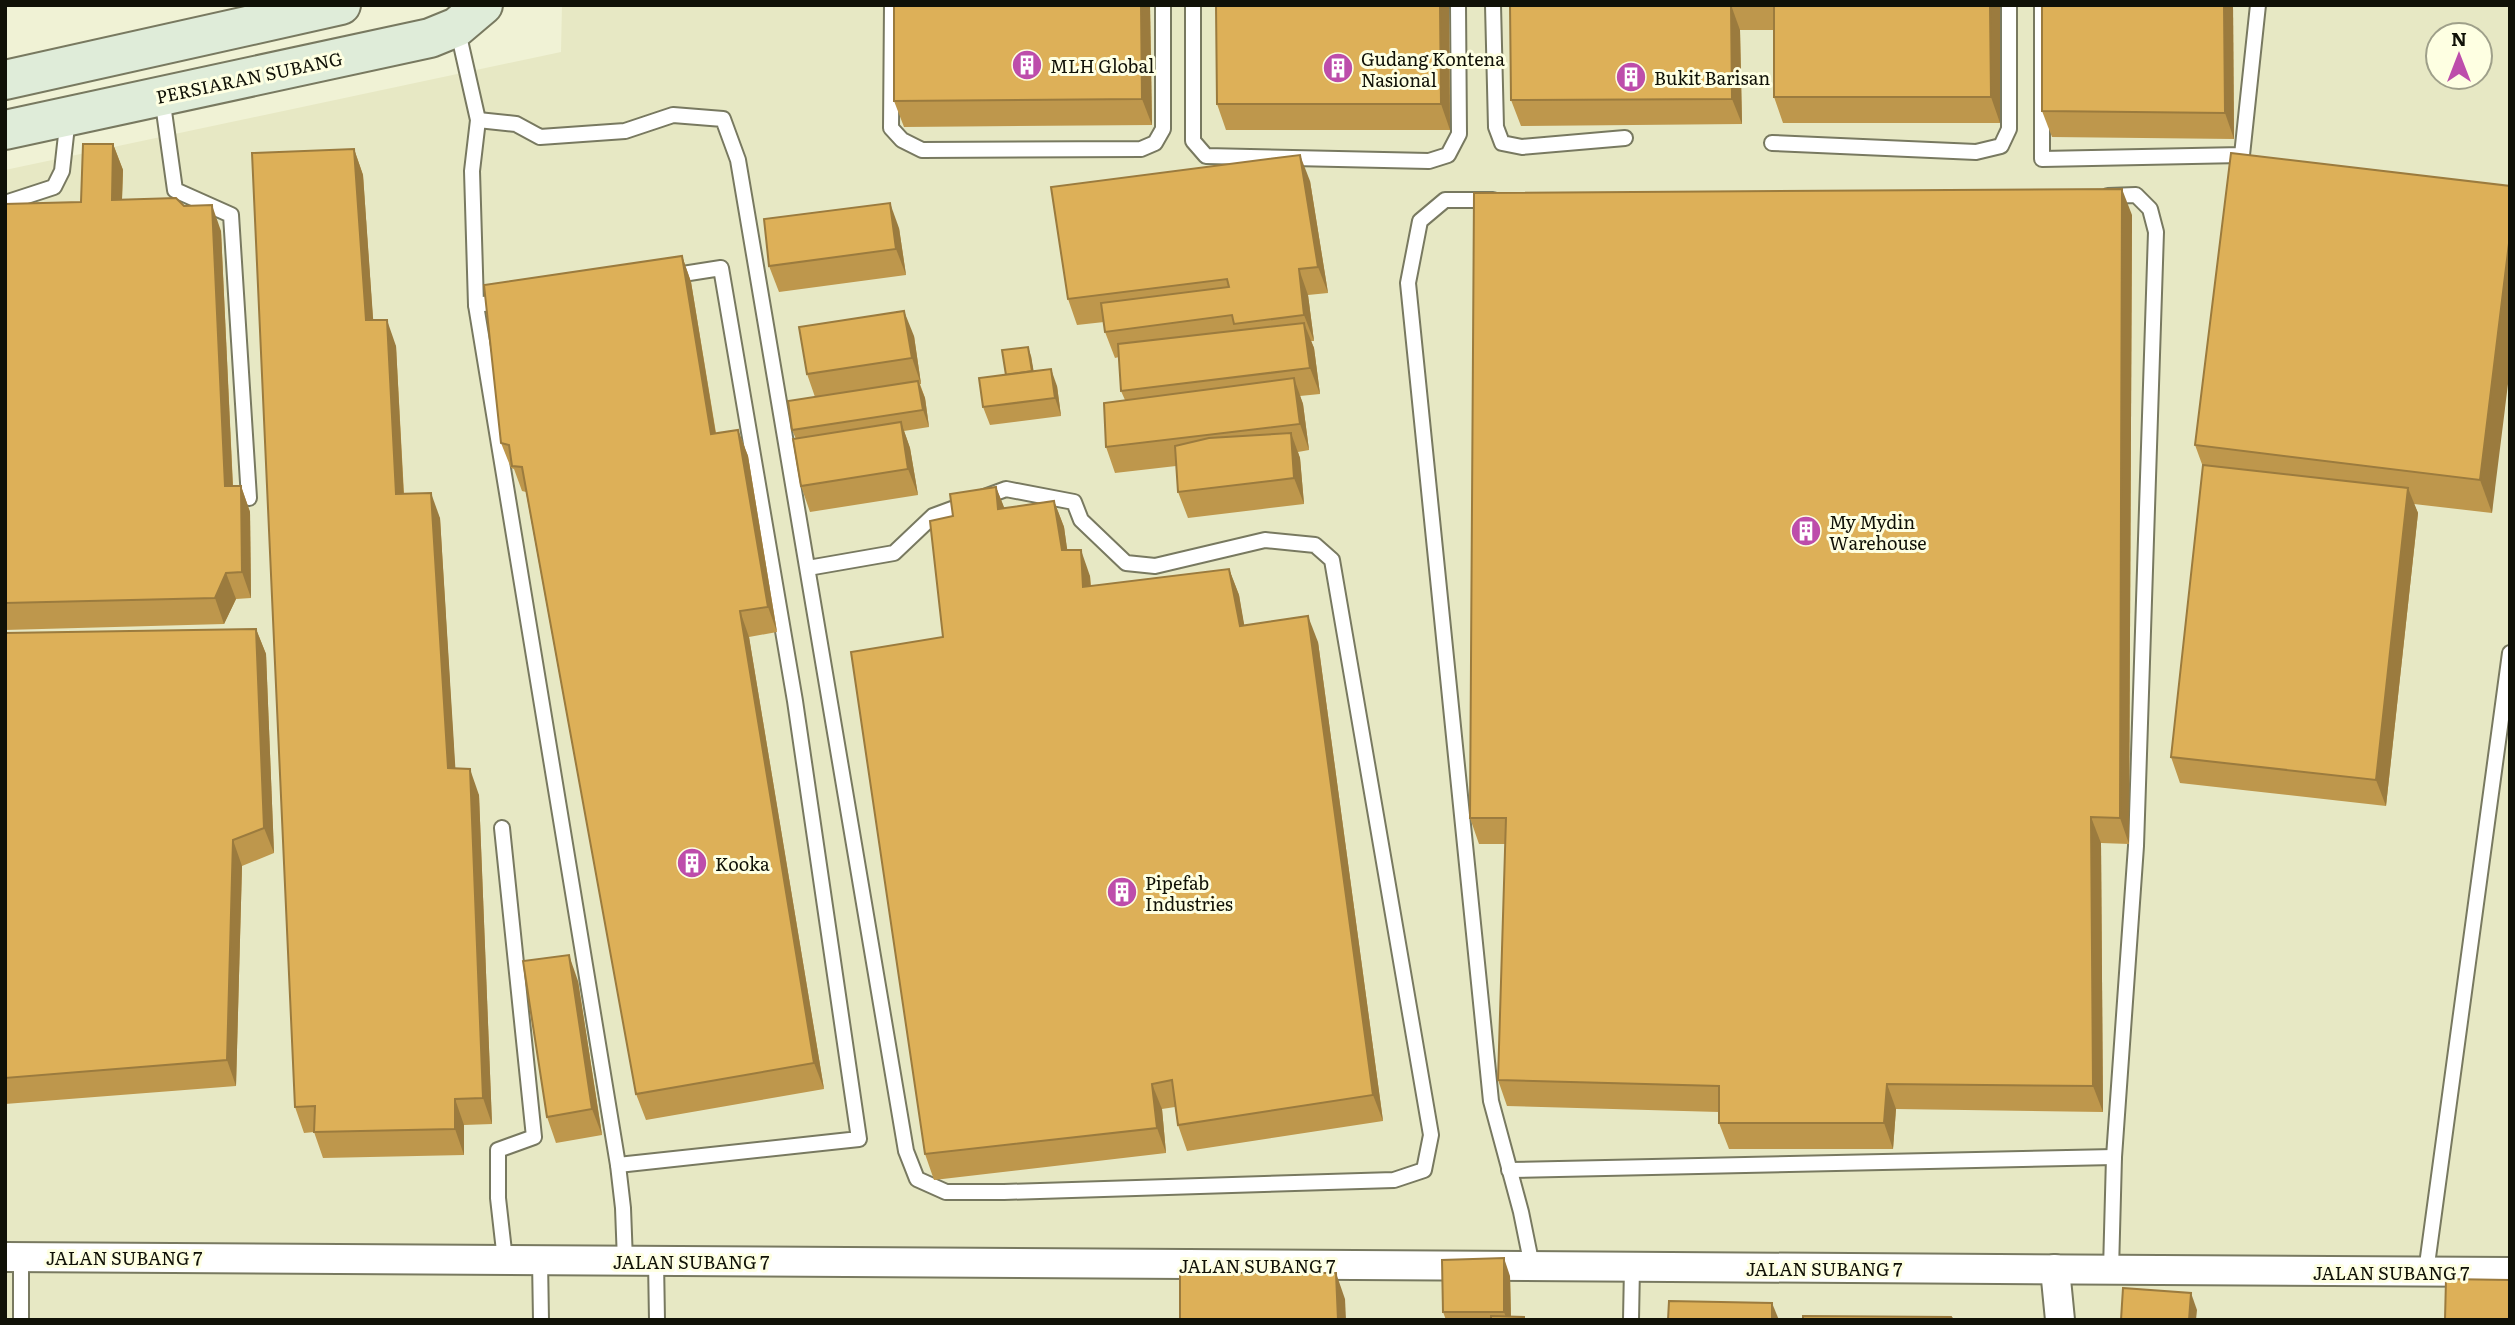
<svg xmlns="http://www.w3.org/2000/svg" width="2515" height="1325" font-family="Literata,serif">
  <rect width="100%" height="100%" fill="#f0f2d5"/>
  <!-- built -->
  <path fill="#e7e8c4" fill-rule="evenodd" d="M562,5H2510V1320H5V170L561,52ZM2438,35H2480V77H2438Z"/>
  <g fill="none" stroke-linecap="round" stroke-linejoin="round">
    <!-- lane casing -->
    <g stroke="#787960" stroke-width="18">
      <g id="lane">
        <polyline points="892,5 891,128 902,140 922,150 1141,149 1155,143 1163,129 1163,5"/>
        <polyline points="1193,5 1193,141 1206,156 1429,161 1448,155 1459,134 1458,5"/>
        <polyline points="1493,5 1496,127 1502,143 1522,147 1625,138"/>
        <polyline points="2042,5 2042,159 2242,155 2258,5"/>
        <polyline points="457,27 478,120 472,171 476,305 618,1165 623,1208 625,1261"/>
        <polyline points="162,97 175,190 231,215 249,498"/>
        <polyline points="478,120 516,124 540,137 625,131 673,115 723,119 738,160 906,1151 917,1179 946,1192 1004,1192 1394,1180 1424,1170 1431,1135 1332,560 1315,545 1265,540 1155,566 1126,563 1081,520 1074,502 1006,489 933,516 894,553 808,568"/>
        <polyline points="1772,143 1976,152 2001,146 2009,129 2009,5"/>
        <polyline points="2108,196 2136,195 2150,209 2156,232 2136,846 2114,1157 2111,1270"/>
        <polyline points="1493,200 1445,200 1420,221 1408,283 1491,1101 1521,1212 1532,1266"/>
        <polyline points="5,203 54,187 62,171 68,117"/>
        <polyline points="476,305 505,301"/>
        <polyline points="502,828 534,1137 498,1150 498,1198 505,1260"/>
        <polyline points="618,1165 859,1139 795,701 721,268 670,276"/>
        <polyline points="1509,1170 2114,1157"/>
        <polyline points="21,1257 21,1320"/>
        <polyline points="540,1260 541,1320"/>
        <polyline points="656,1261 657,1320"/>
        <polyline points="2426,1272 2510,653"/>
        <polyline points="1631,1320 1632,1267"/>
      </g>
    </g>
    <!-- street casing -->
    <g stroke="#787960" stroke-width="32">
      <g id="street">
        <polyline points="5,1257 2510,1272"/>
        <polyline points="2055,1269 2060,1320"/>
      </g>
    </g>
    <!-- secondary casing -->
    <g stroke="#787960" stroke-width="42">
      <g id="secondary">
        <polyline points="5,80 341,5"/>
        <polyline points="5,130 430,38 457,27 483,5"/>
      </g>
    </g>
    <!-- lane -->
    <use href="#lane" stroke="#fff" stroke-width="14"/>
    <!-- street -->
    <use href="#street" stroke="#fff" stroke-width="28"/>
    <!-- secondary -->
    <use href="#secondary" stroke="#dfecd9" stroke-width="38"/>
  </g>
  <!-- wall -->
  <g fill="#be974c">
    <polygon points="894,5 1150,5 1152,125 904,127 894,101"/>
    <polygon points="1449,5 1450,130 1226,130 1217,104"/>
    <polygon points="1510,5 2000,5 2000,123 1783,123 1774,97 1774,30 1740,30 1742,124 1521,126 1511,100"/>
    <polygon points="2233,5 2234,139 2052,137 2042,111"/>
    <polygon points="113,144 123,170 122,200 184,206 221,231 233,486 241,486 250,512 251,598 236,599 224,624 5,630 5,204 81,202"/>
    <polygon points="354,149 363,175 373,320 396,346 404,494 440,518 455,769 479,795 492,1124 464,1125 464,1155 323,1158 314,1132 304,1133 295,1107"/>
    <polygon points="1310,181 1328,293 1308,295 1314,341 1311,341 1314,348 1320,394 1300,396 1303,404 1309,450 1298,452 1300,458 1304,504 1188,518 1178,492 1176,466 1115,473 1106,447 1125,400 1121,391 1119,357 1115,358 1105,332 1104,322 1077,325 1068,299"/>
    <polygon points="2510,186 2492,513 2414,504 2418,513 2386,806 2180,783 2171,757 2203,467 2195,445"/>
    <polygon points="2132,215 2129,844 2101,843 2103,1112 1896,1109 1893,1149 1729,1149 1719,1123 1719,1112 1507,1106 1498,1080 1505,844 1479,844 1470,818"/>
    <polygon points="899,228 906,275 779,292 769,266"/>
    <polygon points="682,256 691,282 716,433 738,430 748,456 777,632 749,637 824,1089 646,1120 636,1094 526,492 522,491 514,469 511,468 501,443"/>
    <polygon points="914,336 921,384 920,384 925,398 929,427 904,431 910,448 918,495 810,512 801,486 796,439 792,430 815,397 807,374"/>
    <polygon points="1031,356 1033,371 1057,386 1061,416 990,425 983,407 1006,375"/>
    <polygon points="996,487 1004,508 1054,501 1064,527 1067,550 1090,576 1091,586 1229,569 1239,595 1244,626 1318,642 1383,1121 1187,1151 1178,1125 1175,1107 1162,1109 1166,1153 934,1180 925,1154 943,637 953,516"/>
    <polygon points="256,629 266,654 274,853 242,866 236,1086 5,1104 5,633"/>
    <polygon points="578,981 602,1135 556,1143 547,1117"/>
    <polygon points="1510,1276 1511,1316 1524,1317 1525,1320 1446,1320 1443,1312"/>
  </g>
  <!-- shaded-wall -->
  <g fill="#9b7b3e">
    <polygon points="1141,5 1150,5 1152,125 1142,99"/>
    <polygon points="1440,5 1449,5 1450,130 1441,104"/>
    <polygon points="1731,5 1740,30 1742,124 1732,99"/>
    <polygon points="1990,5 2000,5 2000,123 1991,97"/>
    <polygon points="2224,5 2233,5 2234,139 2225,113"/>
    <polygon points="113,144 123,170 121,226 112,200"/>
    <polygon points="354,149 363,175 375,346 366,320"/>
    <polygon points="1300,155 1310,181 1328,293 1318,267"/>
    <polygon points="2122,189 2132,215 2129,844 2120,818"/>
    <polygon points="890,203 899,228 906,275 896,249"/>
    <polygon points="212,205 221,231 234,512 225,486"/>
    <polygon points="2510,235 2510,368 2492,513 2480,480"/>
    <polygon points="682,256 691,282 720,460 711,434"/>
    <polygon points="1299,269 1308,295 1314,341 1304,315"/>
    <polygon points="904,311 914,336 921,384 912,358"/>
    <polygon points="387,320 396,346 405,520 396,494"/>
    <polygon points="1304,323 1314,348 1320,394 1310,368"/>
    <polygon points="1028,347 1031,356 1036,384 1032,375"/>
    <polygon points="1051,369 1057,386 1061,416 1055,398"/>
    <polygon points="1294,378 1303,404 1309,450 1300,424"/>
    <polygon points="918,381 925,398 929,427 923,410"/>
    <polygon points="901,422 910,448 918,495 908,469"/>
    <polygon points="738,430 748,456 777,632 768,607"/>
    <polygon points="1291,433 1300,458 1304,504 1294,478"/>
    <polygon points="241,486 250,512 251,598 242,572"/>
    <polygon points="996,487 1006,512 998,509"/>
    <polygon points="2408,488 2418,513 2386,806 2376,780"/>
    <polygon points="431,493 440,518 457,794 448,768"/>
    <polygon points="1054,501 1064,527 1071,576 1062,550"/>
    <polygon points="1081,550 1090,576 1092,613 1083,587"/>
    <polygon points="1229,569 1239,595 1249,652 1240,626"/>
    <polygon points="226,573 236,599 224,624 215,598"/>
    <polygon points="740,611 749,637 824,1089 814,1063"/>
    <polygon points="1308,616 1318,642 1383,1121 1373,1095"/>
    <polygon points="256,629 266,654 274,853 264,828"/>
    <polygon points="470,769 479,795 492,1124 483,1098"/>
    <polygon points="2091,817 2101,843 2103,1112 2093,1086"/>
    <polygon points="233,840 242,866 236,1086 227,1060"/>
    <polygon points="569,955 578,981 602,1135 592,1109"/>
    <polygon points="1152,1084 1162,1109 1166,1153 1157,1128"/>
    <polygon points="1887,1084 1896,1109 1893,1149 1884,1123"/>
    <polygon points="455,1099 464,1125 464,1155 455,1129"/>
    <polygon points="1504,1258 1510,1276 1511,1320 1507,1320 1504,1312"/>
    <polygon points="1336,1273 1345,1299 1346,1320 1338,1320"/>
    <polygon points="2191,1293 2197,1310 2196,1320 2189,1320"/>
    <polygon points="1772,1303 1779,1320 1772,1320"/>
  </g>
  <!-- building -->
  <g fill="#ddb058" stroke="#9b7b3e" stroke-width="2">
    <polygon points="894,5 1141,5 1142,99 894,101"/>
    <polygon points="1216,5 1440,5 1441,104 1217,104"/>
    <polygon points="1510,5 1731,5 1732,99 1511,100"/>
    <polygon points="1774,5 1990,5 1991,97 1774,97"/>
    <polygon points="2042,5 2224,5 2225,113 2042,111"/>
    <polygon points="83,144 113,144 112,200 176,198 184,206 212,205 225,486 241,486 242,572 226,573 215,598 5,603 5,204 81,202"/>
    <polygon points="354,149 366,320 387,320 396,494 431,493 448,768 470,769 483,1098 455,1099 455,1129 314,1132 315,1106 295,1107 252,153"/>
    <polygon points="2231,153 2510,186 2510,235 2480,480 2195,445"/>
    <polygon points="1300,155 1318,267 1299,269 1304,315 1234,324 1232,315 1105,332 1101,303 1229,287 1227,279 1068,299 1051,187"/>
    <polygon points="2122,189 2120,818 2091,817 2093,1086 1887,1084 1884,1123 1719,1123 1719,1086 1498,1080 1506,818 1470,818 1474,193"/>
    <polygon points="890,203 896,249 769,266 764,219"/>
    <polygon points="682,256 711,434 738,430 768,607 740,611 814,1063 636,1094 522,467 512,466 509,445 501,443 484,285"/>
    <polygon points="904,311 912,358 807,374 799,327"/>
    <polygon points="1304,323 1310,368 1121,391 1118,344"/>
    <polygon points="1028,347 1032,371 1006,375 1002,350"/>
    <polygon points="1051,369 1055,398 983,407 979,378"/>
    <polygon points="1294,378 1300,424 1106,447 1104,403"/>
    <polygon points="918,381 923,410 792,430 788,401"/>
    <polygon points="901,422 908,469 801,486 793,439"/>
    <polygon points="1291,433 1294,478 1178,492 1175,446 1209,438"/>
    <polygon points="2203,465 2408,488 2376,780 2171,757"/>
    <polygon points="996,487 998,509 1054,501 1062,550 1081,550 1083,587 1229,569 1240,626 1308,616 1373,1095 1178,1125 1172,1080 1152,1084 1157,1128 925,1154 851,652 943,637 930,521 953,516 950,494"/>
    <polygon points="256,629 264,828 233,840 227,1060 5,1078 5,633"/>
    <polygon points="569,955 592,1109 547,1117 523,961"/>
    <polygon points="1504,1258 1504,1312 1443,1312 1442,1260"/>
    <polygon points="1180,1273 1336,1273 1338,1320 1180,1320"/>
    <polygon points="2446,1279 2510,1280 2510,1320 2445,1320"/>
    <polygon points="2123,1288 2191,1293 2189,1320 2121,1320"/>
    <polygon points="1669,1301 1772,1303 1772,1320 1668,1320"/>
    <polygon points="1491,1316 1524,1317 1524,1320 1491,1320"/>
    <polygon points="1803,1316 1951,1317 1953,1320 1803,1320"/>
  </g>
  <!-- icons -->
  <defs>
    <g id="building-disc" transform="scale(1.575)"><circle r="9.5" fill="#bd4dab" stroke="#feffe2"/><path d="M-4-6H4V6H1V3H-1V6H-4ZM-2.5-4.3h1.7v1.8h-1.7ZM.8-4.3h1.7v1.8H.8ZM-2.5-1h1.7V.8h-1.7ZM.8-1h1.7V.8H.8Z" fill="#fff"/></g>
  </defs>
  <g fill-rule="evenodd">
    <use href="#building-disc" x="1027" y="65"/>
    <use href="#building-disc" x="1338" y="68"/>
    <use href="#building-disc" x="1631" y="77"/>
    <use href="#building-disc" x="1806" y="531"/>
    <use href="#building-disc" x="692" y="863"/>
    <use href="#building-disc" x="1122" y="892"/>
  </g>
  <g text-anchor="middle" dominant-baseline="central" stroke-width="6" stroke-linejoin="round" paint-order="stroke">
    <!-- poi labels -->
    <g font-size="18" fill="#101107" stroke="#feffe2" text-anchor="start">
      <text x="1361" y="58">Gudang Kontena<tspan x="1361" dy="21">Nasional</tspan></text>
      <text x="1050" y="65">MLH Global</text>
      <text x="1654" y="77">Bukit Barisan</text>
      <text x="1829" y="521">My Mydin<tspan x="1829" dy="21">Warehouse</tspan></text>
      <text x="715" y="863">Kooka</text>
      <text x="1145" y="882">Pipefab<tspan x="1145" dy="21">Industries</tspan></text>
    </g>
    <!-- street labels -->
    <g font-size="18" fill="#101107" stroke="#feffe2">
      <text transform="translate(249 77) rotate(-12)">PERSIARAN SUBANG</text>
      <text x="124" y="1257">JALAN SUBANG 7</text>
      <text x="691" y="1261">JALAN SUBANG 7</text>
      <text x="1257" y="1265">JALAN SUBANG 7</text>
      <text x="1824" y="1268">JALAN SUBANG 7</text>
      <text x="2391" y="1272">JALAN SUBANG 7</text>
    </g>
  </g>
  <!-- border -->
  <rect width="2515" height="1325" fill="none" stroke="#101107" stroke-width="14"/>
  <!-- north arrow -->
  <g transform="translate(2459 56)"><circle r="33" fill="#feffe2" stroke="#9fa08a" stroke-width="2"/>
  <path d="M0-5L12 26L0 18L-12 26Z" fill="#bd4dab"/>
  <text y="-10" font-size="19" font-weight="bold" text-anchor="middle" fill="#101107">N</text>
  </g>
</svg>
